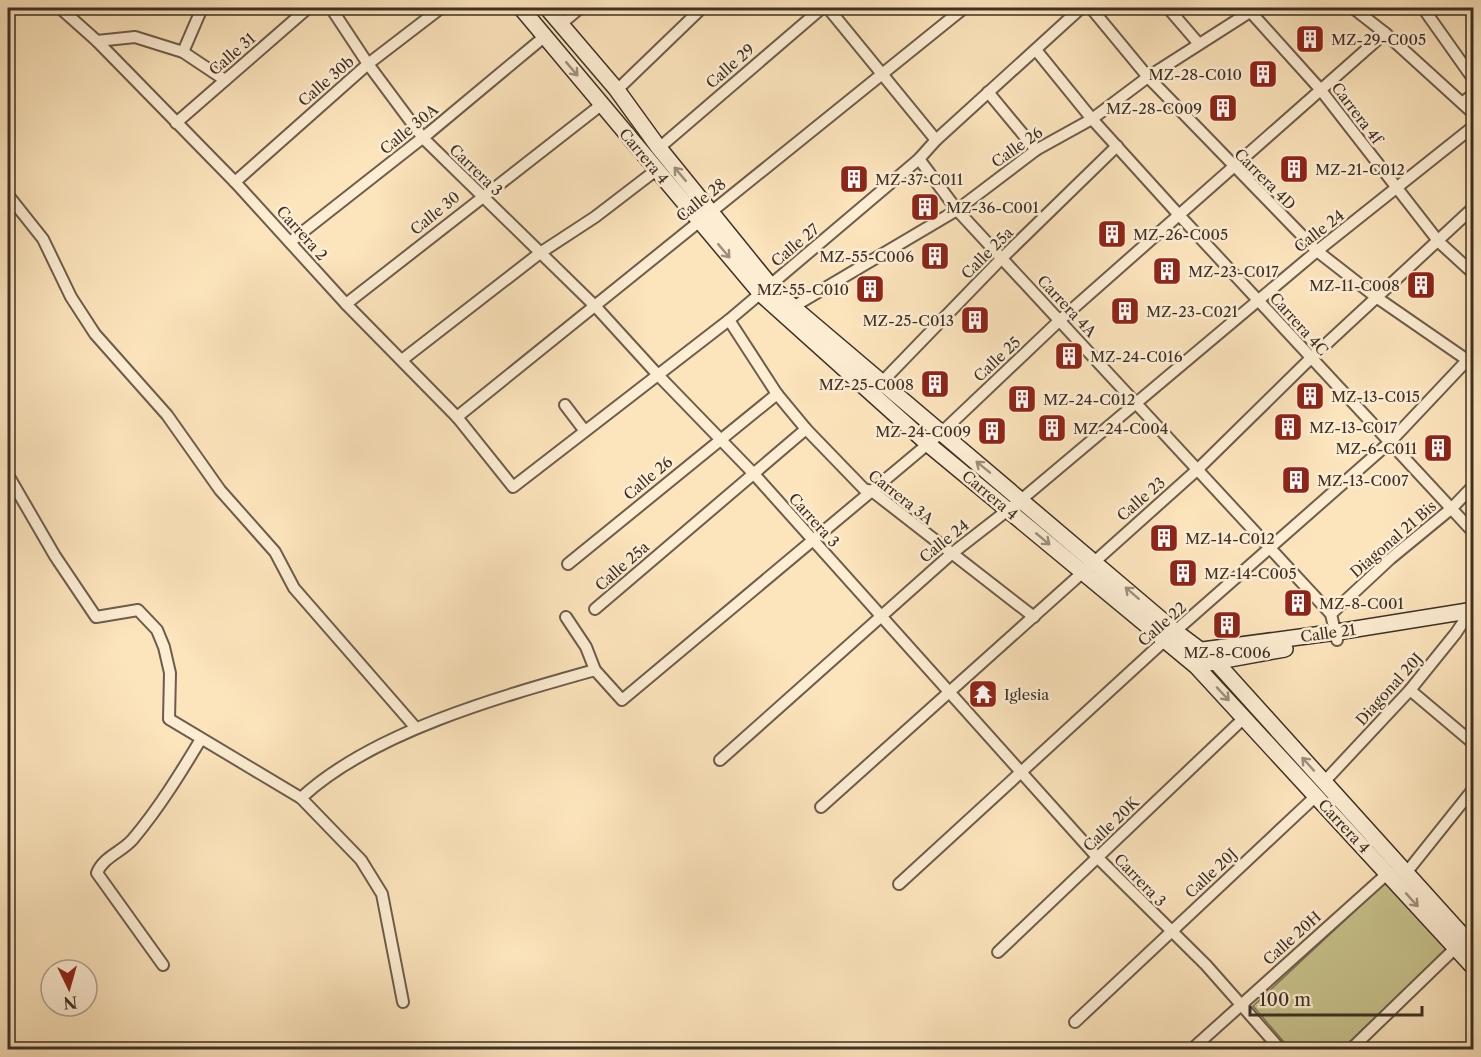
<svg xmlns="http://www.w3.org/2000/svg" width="1481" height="1057" font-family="'Libre Caslon Text',serif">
  <rect width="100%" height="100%" fill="#fce4bc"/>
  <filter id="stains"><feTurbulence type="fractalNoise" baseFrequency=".00333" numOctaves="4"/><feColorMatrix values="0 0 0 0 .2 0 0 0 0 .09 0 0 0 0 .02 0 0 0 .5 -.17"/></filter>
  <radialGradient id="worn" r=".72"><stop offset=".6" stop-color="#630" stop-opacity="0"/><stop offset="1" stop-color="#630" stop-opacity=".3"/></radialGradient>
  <!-- green -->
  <polygon fill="#c7c18b" stroke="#827858" stroke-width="1.5" points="1387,881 1447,949 1342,1049 1290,1049 1253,1006"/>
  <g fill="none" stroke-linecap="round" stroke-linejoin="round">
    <!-- street casing -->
    <g stroke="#6d5d4c" stroke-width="14">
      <g id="street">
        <polyline points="60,8 97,41 235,182 346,304 457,417 513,487 729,320 919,159 936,140 1081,8"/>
        <polyline points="331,8 368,64 423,138 596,307 658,375 753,473 1098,858 1206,965 1281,1050"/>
        <polyline points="828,8 936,140"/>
        <polyline points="1091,8 1148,77 1317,251 1376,297 1473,364"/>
        <polyline points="1168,8 1199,44"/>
        <polyline points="1247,8 1320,89 1439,242 1474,274"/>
        <polyline points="1353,8 1385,33 1474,114"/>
        <polyline points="1423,8 1474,80"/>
        <polyline points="560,25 580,8"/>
        <polyline points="97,41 135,37 183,52 225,80"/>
        <polyline points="1036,50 1092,119 1179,215 1474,533"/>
        <polyline points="183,52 202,8"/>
        <polyline points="617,90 702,8"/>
        <polyline points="988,92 1036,150"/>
        <polyline points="1463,102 1474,94"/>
        <polyline points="176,123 308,8"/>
        <polyline points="659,148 822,8"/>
        <polyline points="919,159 957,210 1331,614 1337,640"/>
        <polyline points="235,182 368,64 441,8"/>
        <polyline points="8,195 43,239 71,297 95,334 167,415 220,490 275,552 294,588 416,728"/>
        <polyline points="290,242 430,132 544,37"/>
        <polyline points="346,304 601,105"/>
        <polyline points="793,307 957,210 1036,150 1092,119 1148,77 1256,8"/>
        <polyline points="729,320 777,394 806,429 864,489 872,491 1034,617"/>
        <polyline points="402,360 540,253 595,217 655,171"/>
        <polyline points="880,384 1002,258 1117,146"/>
        <polyline points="565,405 584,430"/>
        <polyline points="457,417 964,8"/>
        <polyline points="8,475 55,556 96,617 138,610 157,630 164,647 170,673 169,719 301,798 361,860 382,894 403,1002"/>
        <polyline points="568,564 777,394"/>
        <polyline points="595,609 806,429"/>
        <polyline points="1331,614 1390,559 1452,508 1474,485"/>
        <polyline points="566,617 586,647 595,670 622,700 941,433 1060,320 1385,33"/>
        <polyline points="1410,690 1474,744"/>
        <polyline points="720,760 950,555 1022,499 1317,251 1474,126"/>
        <polyline points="1324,782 1410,690 1456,633 1473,607"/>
        <path d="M301,798C372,732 502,696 595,670"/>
        <polyline points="821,807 1198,469 1310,359 1474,207"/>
        <polyline points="1406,873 1474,788"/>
        <polyline points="899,884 1164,641 1390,442 1474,353"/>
        <polyline points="998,952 1244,718"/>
        <path d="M163,965L97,873C103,857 122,852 133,839C159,808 180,774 201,739"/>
        <polyline points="1075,1022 1316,796"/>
        <polyline points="1191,1050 1388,873"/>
        <polyline points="1350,1050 1474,930"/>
      </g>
    </g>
    <!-- secondary casing -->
    <g stroke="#3d3026" stroke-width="18">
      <g id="secondary">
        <polyline points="521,8 761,294 928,444 1196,666 1474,968"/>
        <polyline points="547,8 617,90 659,148 770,285 793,307 1176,632 1215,661 1474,948"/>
        <polyline points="1195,651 1337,632 1474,610"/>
        <polyline points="1208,663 1285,649"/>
      </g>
    </g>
    <!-- street -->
    <use href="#street" stroke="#fdedd3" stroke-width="10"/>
    <!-- secondary -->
    <use href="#secondary" stroke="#fdedd3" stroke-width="15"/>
  </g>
  <!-- one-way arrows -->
  <defs><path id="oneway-shaft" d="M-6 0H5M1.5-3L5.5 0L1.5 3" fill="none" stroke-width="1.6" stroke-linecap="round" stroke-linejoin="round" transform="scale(1.5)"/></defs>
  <g stroke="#9d8e7c">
    <use href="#oneway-shaft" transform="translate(572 69) rotate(50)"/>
    <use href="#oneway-shaft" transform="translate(680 174) rotate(-130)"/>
    <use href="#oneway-shaft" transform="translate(724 251) rotate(50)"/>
    <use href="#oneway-shaft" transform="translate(983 467) rotate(-141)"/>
    <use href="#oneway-shaft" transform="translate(1043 539) rotate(40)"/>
    <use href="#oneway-shaft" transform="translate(1132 593) rotate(-139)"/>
    <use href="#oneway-shaft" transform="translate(1223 694) rotate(47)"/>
    <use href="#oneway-shaft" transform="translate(1308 764) rotate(-132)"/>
    <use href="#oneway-shaft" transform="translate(1412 900) rotate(48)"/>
  </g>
  <!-- icons -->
  <defs>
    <g id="building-square" transform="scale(1.5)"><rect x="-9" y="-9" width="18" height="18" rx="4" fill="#8f2418" stroke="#fdedd3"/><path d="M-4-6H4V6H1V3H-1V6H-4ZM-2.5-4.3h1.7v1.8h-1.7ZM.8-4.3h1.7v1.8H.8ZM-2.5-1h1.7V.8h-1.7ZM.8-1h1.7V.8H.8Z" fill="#fff"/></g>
    <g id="temple-square" transform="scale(1.5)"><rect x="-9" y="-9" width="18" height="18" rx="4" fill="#8f2418" stroke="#fdedd3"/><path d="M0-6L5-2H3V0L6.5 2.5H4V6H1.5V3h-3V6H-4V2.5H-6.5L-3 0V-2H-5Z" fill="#fff"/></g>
  </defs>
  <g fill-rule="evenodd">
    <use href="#building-square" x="1310" y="39"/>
    <use href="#building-square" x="1263" y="74"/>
    <use href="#building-square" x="1223" y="108"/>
    <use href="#building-square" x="1294" y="169"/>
    <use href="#building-square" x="854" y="179"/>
    <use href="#building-square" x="925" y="207"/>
    <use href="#building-square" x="1112" y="234"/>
    <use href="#building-square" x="935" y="256"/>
    <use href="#building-square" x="1167" y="271"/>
    <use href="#building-square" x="1421" y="285"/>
    <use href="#building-square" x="870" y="289"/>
    <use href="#building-square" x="1125" y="311"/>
    <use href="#building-square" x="975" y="320"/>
    <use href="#building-square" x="1069" y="356"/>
    <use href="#building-square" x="935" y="384"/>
    <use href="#building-square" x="1310" y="396"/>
    <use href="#building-square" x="1022" y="399"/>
    <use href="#building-square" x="1288" y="427"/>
    <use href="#building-square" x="1052" y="428"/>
    <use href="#building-square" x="992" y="431"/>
    <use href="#building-square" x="1438" y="448"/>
    <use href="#building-square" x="1296" y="480"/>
    <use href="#building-square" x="1164" y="538"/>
    <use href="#building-square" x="1183" y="573"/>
    <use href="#building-square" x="1298" y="603"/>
    <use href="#building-square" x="1227" y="625"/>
    <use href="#temple-square" x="983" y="694"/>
  </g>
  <g text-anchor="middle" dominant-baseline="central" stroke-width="5" stroke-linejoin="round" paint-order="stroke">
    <!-- poi labels -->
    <g font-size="15" fill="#3d3026" stroke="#fdedd3" text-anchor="start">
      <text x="1331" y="39">MZ-29-C005</text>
      <text x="1242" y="74" text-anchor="end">MZ-28-C010</text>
      <text x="1202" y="108" text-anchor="end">MZ-28-C009</text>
      <text x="1315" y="169">MZ-21-C012</text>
      <text x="875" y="179">MZ-37-C011</text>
      <text x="946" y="207">MZ-36-C001</text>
      <text x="1133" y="234">MZ-26-C005</text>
      <text x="914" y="256" text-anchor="end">MZ-55-C006</text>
      <text x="1188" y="271">MZ-23-C017</text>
      <text x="1400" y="285" text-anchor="end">MZ-11-C008</text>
      <text x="849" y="289" text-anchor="end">MZ-55-C010</text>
      <text x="1146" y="311">MZ-23-C021</text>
      <text x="954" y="320" text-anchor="end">MZ-25-C013</text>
      <text x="1090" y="356">MZ-24-C016</text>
      <text x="914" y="384" text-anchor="end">MZ-25-C008</text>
      <text x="1331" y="396">MZ-13-C015</text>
      <text x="1043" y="399">MZ-24-C012</text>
      <text x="1309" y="427">MZ-13-C017</text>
      <text x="1073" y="428">MZ-24-C004</text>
      <text x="971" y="431" text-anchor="end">MZ-24-C009</text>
      <text x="1417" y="448" text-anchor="end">MZ-6-C011</text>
      <text x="1317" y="480">MZ-13-C007</text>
      <text x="1185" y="538">MZ-14-C012</text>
      <text x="1204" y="573">MZ-14-C005</text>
      <text x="1319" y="603">MZ-8-C001</text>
      <text x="1227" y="652" text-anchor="middle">MZ-8-C006</text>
      <text x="1004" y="694">Iglesia</text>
    </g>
    <!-- street labels -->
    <g font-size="15" fill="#3d3026" stroke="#fdedd3">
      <text transform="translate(232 54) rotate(-41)">Calle 31</text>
      <text transform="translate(730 66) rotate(-41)">Calle 29</text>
      <text transform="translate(326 81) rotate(-41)">Calle 30b</text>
      <text transform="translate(1357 113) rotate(53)">Carrera 4f</text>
      <text transform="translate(409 129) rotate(-39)">Calle 30A</text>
      <text transform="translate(1017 147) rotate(-35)">Calle 26</text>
      <text transform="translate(644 156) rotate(50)">Carrera 4</text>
      <text transform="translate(476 170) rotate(44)">Carrera 3</text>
      <text transform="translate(1265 179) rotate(45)">Carrera 4D</text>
      <text transform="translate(701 200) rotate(-39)">Calle 28</text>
      <text transform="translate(435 213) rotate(-39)">Calle 30</text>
      <text transform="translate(1319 231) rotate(-38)">Calle 24</text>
      <text transform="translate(302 233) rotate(48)">Carrera 2</text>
      <text transform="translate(795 245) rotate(-40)">Calle 27</text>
      <text transform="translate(987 253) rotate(-45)">Calle 25a</text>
      <text transform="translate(1067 306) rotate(47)">Carrera 4A</text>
      <text transform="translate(1299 324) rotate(48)">Carrera 4C</text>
      <text transform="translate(997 359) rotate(-43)">Calle 25</text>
      <text transform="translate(648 478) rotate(-40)">Calle 26</text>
      <text transform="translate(990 495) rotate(40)">Carrera 4</text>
      <text transform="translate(901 497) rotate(38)">Carrera 3A</text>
      <text transform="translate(1141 499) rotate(-41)">Calle 23</text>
      <text transform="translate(814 520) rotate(48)">Carrera 3</text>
      <text transform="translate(1393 539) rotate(-41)">Diagonal 21 Bis</text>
      <text transform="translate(944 541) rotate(-39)">Calle 24</text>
      <text transform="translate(622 566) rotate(-41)">Calle 25a</text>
      <text transform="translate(1162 624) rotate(-41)">Calle 22</text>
      <text transform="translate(1328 633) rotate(-8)">Calle 21</text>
      <text transform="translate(1389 689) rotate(-48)">Diagonal 20J</text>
      <text transform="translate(1111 824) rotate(-44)">Calle 20K</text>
      <text transform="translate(1344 826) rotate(47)">Carrera 4</text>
      <text transform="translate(1211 873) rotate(-43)">Calle 20J</text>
      <text transform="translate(1140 880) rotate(46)">Carrera 3</text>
      <text transform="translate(1292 938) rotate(-42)">Calle 20H</text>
    </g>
  </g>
  <!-- margin -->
  <rect width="1481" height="1057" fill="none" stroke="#fce4bc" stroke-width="30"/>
  <rect x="9" y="9" width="1463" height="1039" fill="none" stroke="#3d3026" stroke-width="3"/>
  <rect x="15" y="15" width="1451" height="1027" fill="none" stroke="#3d3026" stroke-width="1.5"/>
  <!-- north arrow -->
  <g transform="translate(69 988) rotate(175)"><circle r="28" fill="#fdedd3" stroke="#b0a18e" stroke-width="1.5"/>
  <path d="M0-4.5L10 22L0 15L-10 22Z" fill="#8f2418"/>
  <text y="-9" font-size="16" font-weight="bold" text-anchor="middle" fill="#3d3026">N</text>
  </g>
  <!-- scale -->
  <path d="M1250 1006v9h172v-9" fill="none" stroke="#3d3026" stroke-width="3"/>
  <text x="1259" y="1006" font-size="18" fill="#3d3026" stroke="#fdedd3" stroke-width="4.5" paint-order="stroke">100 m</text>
  <rect width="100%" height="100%" filter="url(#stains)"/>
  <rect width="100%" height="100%" fill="url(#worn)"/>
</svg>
